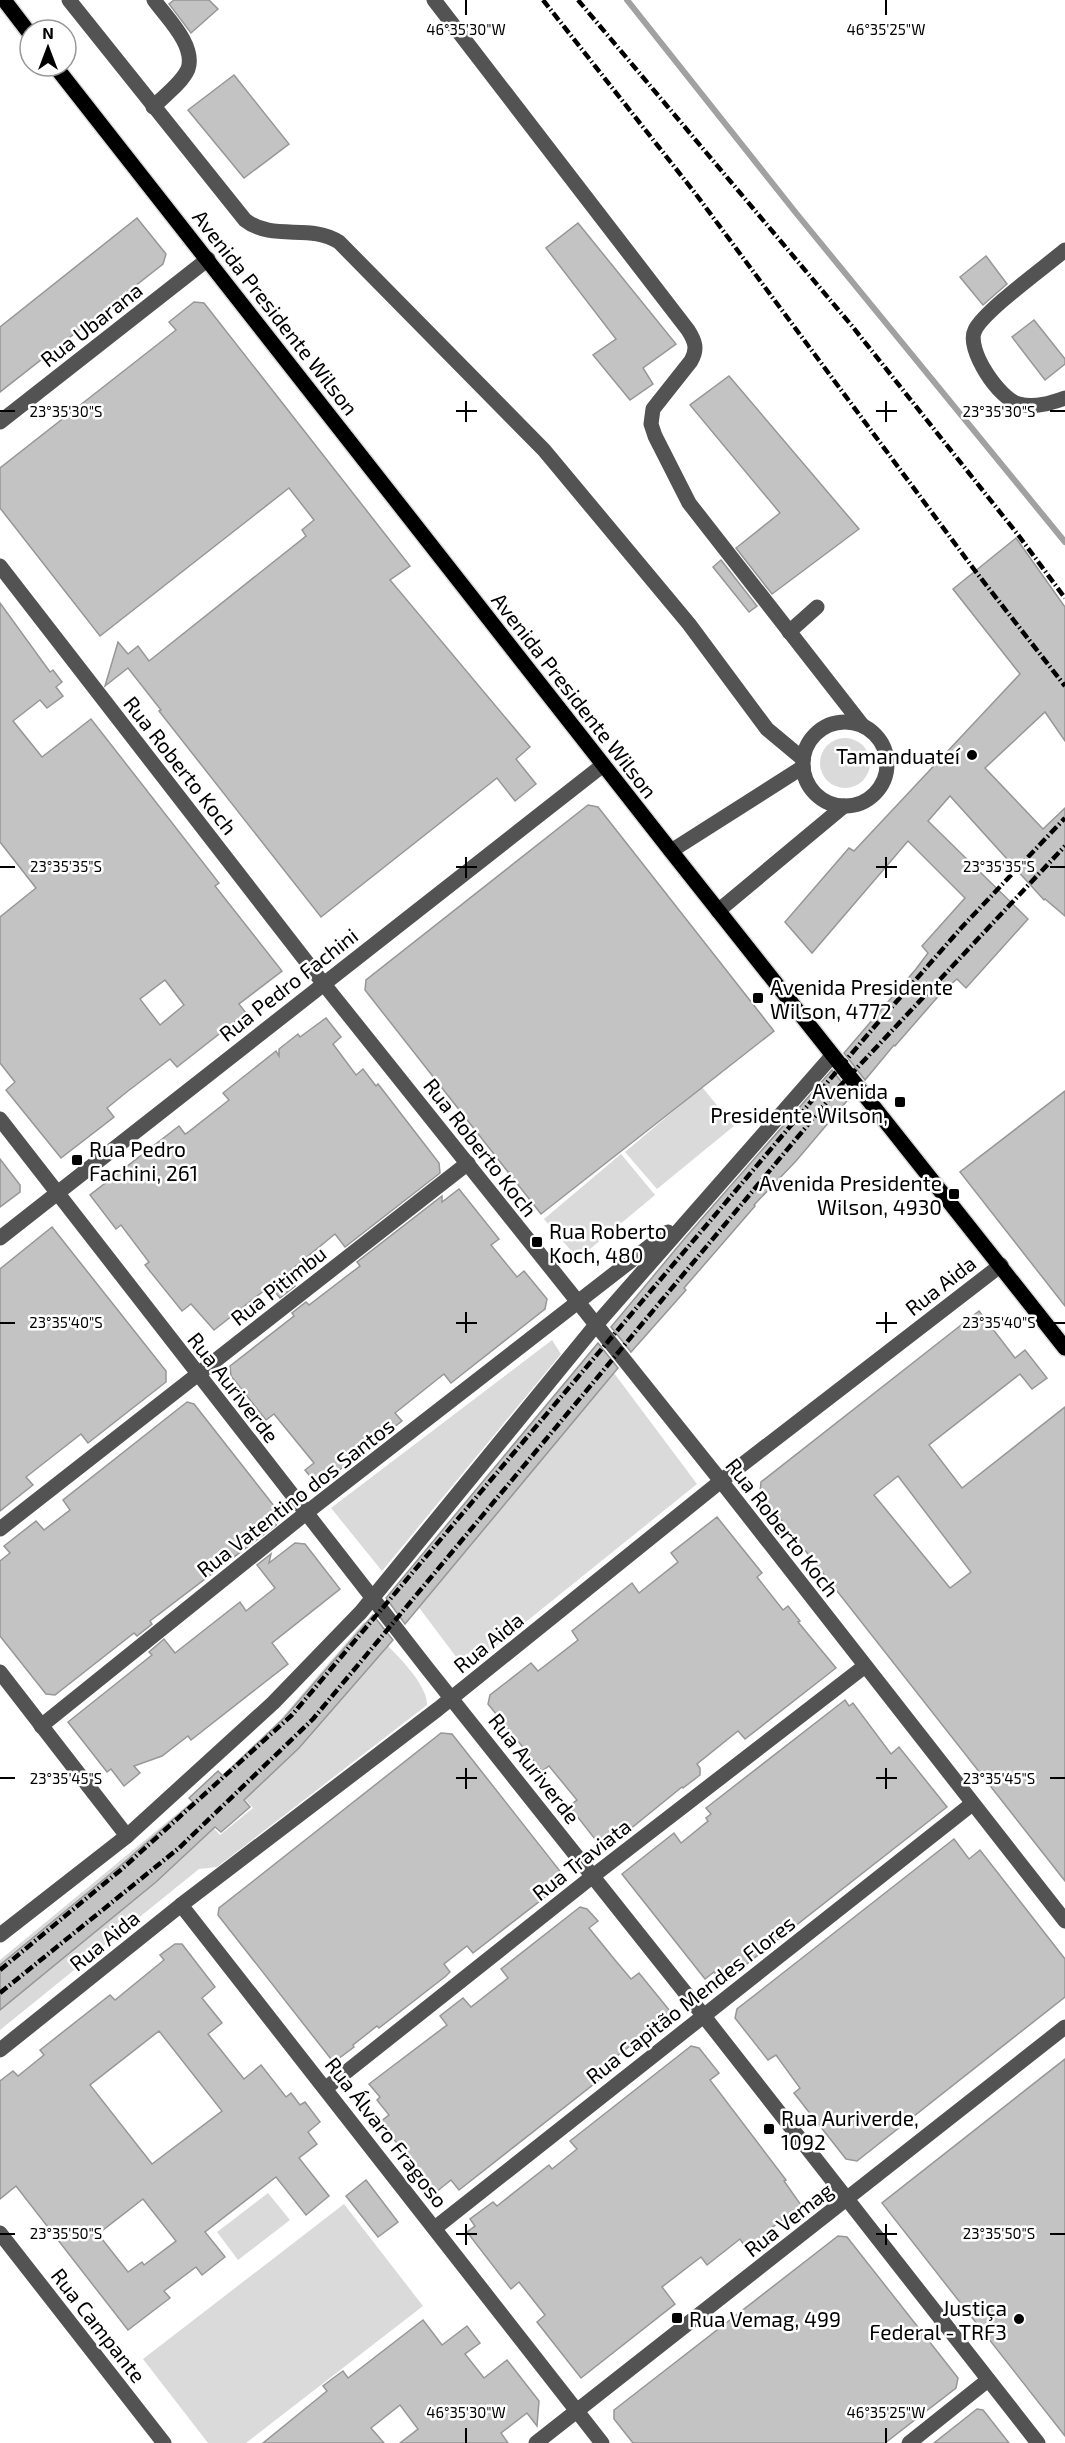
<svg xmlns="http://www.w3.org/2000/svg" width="1065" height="2443" font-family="'Exo 2',sans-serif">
  <rect width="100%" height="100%" fill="#fff"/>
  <!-- green -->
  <g fill="#dadada">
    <circle cx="845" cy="763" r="25"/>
    <polygon points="702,1087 734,1126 657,1189 625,1152"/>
    <polygon points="621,1154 655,1195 578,1259 544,1219"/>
    <polygon points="552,1340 561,1354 382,1571 331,1508"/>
    <polygon points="602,1357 697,1484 466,1670 405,1589"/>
    <path d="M364,1622C382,1641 428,1680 427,1705L217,1867L199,1869L0,2030V1960L190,1803L220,1835L253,1808L223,1774L280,1720Z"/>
    <polygon points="268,2193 290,2220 238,2260 217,2232"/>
    <polygon points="344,2204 423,2306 246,2443 208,2443 143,2359"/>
  </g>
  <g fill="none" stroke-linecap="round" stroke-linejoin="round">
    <!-- stream -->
    <polyline stroke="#a1a1a1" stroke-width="6" points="627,0 796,213 1065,542"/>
  </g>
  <!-- building -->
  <g fill="#c3c3c3" stroke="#979797" stroke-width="1.5" fill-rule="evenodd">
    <polygon points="174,0 209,0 218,9 191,33 169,4"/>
    <polygon points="234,75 289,144 244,178 188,110"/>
    <polygon points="137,218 166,254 163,264 0,392 0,327"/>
    <polygon points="578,223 676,344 643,368 653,384 630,400 593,355 616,339 546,248"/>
    <polygon points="986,256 1007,284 983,305 960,277"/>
    <polygon points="194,302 204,303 410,566 390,580 530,747 516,759 536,784 515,801 497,778 321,917 159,711 161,710 128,668 105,686 118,642 128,654 138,646 149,661 306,536 302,530 314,520 289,488 100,636 0,508 0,468 176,330 169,322"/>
    <polygon points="1034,320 1065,359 1065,364 1045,380 1012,337"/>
    <polygon points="729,376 859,529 772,594 736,548 780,513 690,405"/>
    <polygon points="1016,538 1065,607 1065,741 1045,712 985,768 1043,829 1065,808 1065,916 1045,899 1044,900 950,796 928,821 1028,919 966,988 957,979 942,992 895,1046 894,1045 865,1080 844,1053 916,969 928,953 922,946 965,898 908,841 812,953 785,922 849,848 854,851 1020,674 953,589"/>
    <polygon points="721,560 757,606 749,612 713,567"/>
    <path d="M0,603L50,672L53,670L62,682L56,687L63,696L47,708L40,700L13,721L42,757L91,719L219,883L215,886L282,971L239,1004L246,1013L177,1067L170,1059L128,1091L107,1108L114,1117L61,1158L6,1090L15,1082L0,1063V917L36,888L0,842ZM165,980L184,1005L160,1025L140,999Z"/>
    <polygon points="588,805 598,807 774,1031 541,1214 365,990 366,980"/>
    <polygon points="326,1018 341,1037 333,1044 356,1075 363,1069 376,1086 378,1084 439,1163 440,1173 345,1247 335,1234 286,1274 295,1286 280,1298 270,1286 214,1330 191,1304 182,1311 145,1265 149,1262 121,1225 116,1229 90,1195 179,1126 185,1134 187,1133 229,1100 223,1093 276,1051 279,1056 279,1049 298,1034 300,1037"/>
    <polygon points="832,1070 852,1095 796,1161 754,1205 755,1206 684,1288 686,1290 631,1352 611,1327 685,1238"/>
    <polygon points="1065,1091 1065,1306 960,1172"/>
    <polygon points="0,1159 20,1185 20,1192 0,1207"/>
    <polygon points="459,1189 499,1239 491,1245 517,1277 524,1271 547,1299 545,1309 451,1383 444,1374 395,1413 402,1421 324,1482 314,1481 305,1470 314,1463 274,1414 266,1420 231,1376 230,1366 294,1316 292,1313 306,1302 309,1305 360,1266 357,1262 442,1196 442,1202"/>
    <polygon points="52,1227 166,1371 166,1382 88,1443 81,1434 26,1477 33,1485 0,1511 0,1269"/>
    <path d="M979,1311L1015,1358L1025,1350L1047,1378L1032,1389L1020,1374L929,1445L962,1488L1065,1407V1881L760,1493L761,1482ZM898,1476L971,1572L950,1588L874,1495Z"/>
    <polygon points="598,1343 618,1368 405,1624 386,1598"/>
    <polygon points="187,1402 194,1404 278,1511 276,1525 150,1621 152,1624 137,1636 134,1633 55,1695 46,1694 0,1636 0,1561 10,1553 4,1546 36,1521 44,1530 70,1510 63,1500"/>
    <polygon points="717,1517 762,1573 757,1577 783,1610 788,1606 800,1621 798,1622 836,1668 745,1739 738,1731 697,1764 700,1768 700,1775 683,1788 682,1787 608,1847 602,1848 569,1806 577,1800 549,1766 542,1771 488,1704 490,1695 531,1663 538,1671 578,1640 572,1631 632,1583 639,1593 678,1562 671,1553"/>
    <polygon points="295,1543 305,1544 340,1589 272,1643 288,1664 191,1740 188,1736 162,1756 134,1766 140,1773 124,1786 111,1769 107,1772 68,1722 152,1655 149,1652 164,1639 175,1653 240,1602 246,1611 275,1588 257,1565 271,1554 269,1563"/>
    <polygon points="373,1615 393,1640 299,1748 244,1800 250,1807 221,1832 215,1827 156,1882 0,2010 0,1965 120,1866 193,1802 189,1798 218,1771 223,1776 284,1718"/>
    <polygon points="845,1700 849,1706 853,1703 891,1754 899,1747 947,1807 734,1974 732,1972 726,1977 723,1974 718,1977 714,1972 705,1979 622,1874 674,1833 681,1843 708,1821 706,1818 711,1814 706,1808"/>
    <polygon points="441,1733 452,1734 567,1880 473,1953 467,1946 444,1964 450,1972 446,1976 379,2028 377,2026 353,2045 354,2047 338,2059 331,2059 218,1915 219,1908"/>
    <polygon points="954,1839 969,1859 980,1850 1065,1959 1065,1997 857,2161 846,2159 794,2093 800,2088 776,2055 768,2060 735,2018 737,2009"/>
    <polygon points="580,1907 587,1909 598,1921 589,1928 615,1960 631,1979 639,1973 674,2016 672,2023 635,2052 630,2046 604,2066 608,2073 459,2190 451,2180 436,2192 380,2122 389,2115 377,2100 380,2097 369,2084 447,2025 440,2016 463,1998 471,2007 508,1978 501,1969"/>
    <path d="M175,1944H182L215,1987L202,1998L222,2023L208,2034L244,2079L261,2065L286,2097L291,2093L300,2105L305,2102L320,2122L308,2132L317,2144L299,2158L329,2196L306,2215L276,2177L205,2232L225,2257L202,2275L196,2267L164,2291L170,2298L128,2330L16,2186L0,2199V2081L13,2071L18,2076L44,2055L40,2050L110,1995L115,2000L164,1960L160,1955ZM159,2031L222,2111L152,2164L90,2085ZM143,2199L176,2241L144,2265L142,2262L128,2272L98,2234Z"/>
    <polygon points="691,2046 699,2048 719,2073 710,2080 786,2180 784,2181 801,2205 746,2248 740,2239 707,2265 701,2257 662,2287 675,2304 581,2378 537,2322 545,2315 519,2282 511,2289 467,2232 475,2226 470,2219 493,2202 497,2206 549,2165 552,2169 577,2149 570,2141"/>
    <polygon points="1065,2059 1065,2436 882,2203"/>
    <polygon points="366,2180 398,2222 378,2237 346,2196"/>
    <polygon points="838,2236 847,2237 958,2378 956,2388 885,2443 633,2443 614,2419 614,2410"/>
    <polygon points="423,2320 442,2345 467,2326 480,2343 465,2354 484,2378 507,2360 539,2401 537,2426 527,2413 501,2433 508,2443 400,2443 418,2429 400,2405 371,2428 384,2443 263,2443 327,2391 323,2386 332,2379 343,2371 348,2378"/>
    <polygon points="977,2409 983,2410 1009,2443 934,2443"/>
  </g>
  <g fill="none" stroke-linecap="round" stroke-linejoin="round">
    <!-- major casing -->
    <g stroke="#dbdbdb" stroke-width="18">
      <g id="major">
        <polyline points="4,0 30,34"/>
        <polyline points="55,66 671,851 1065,1348"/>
      </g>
    </g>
    <!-- minor -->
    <g stroke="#535353" stroke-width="15">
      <path d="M69,0L245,220C273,242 310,223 339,242L544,450L689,624L767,729L803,759"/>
      <path d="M434,0L688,330C695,341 698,349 691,361L653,409L651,424L655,436L689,503L863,726"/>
      <path d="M153,107C164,96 182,83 188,69C196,45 166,17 154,0"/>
      <path d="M1065,250C1045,267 984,311 975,330C965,349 1000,400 1019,404C1035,408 1051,403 1065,398"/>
      <polyline points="0,422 208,259"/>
      <polyline points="0,566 323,983 721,1481 1065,1921"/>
      <polyline points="789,632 817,607"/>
      <circle cx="845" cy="764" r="42"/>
      <polyline points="671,851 803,767"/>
      <polyline points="718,911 844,806"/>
      <polyline points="0,1119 427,1668 703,2015 1038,2443"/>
      <polyline points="0,1238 603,765"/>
      <polyline points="0,1529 468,1163"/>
      <polyline points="0,1672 127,1836"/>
      <polyline points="41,1726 306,1513 668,1232"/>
      <polyline points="181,1905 602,2443"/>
      <polyline points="0,1935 127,1836 273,1703 361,1612 595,1326 832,1056"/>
      <polyline points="0,2050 181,1905 438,1709 721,1481 1001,1265"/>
      <polyline points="326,2088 593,1876 865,1666"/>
      <polyline points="435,2228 972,1804"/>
      <polyline points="0,2233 164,2443"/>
      <polyline points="536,2443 1065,2027"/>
      <polyline points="909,2443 988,2380"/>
    </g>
    <!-- major -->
    <use href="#major" stroke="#000" stroke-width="15"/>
    <!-- rail -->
    <g stroke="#000" stroke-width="4.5" stroke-dasharray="9 3 1.5 3" stroke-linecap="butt">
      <polyline points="543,0 695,193 976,572 1065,686"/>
      <polyline points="578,0 852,326 1019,536 1065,598"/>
      <polyline points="0,1970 123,1868 292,1715 875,1026 962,927 1065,818"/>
      <polyline points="0,1993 179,1848 313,1719 841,1085 1065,846"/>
    </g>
  </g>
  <!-- ticks -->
  <path fill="none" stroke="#000" stroke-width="2" d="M466,0V15M886,0V15M466,401V422M886,401V422M0,411H15M456,411H477M876,411H897M1050,411H1065M466,857V878M886,857V878M0,867H15M456,867H477M876,867H897M1050,867H1065M466,1312V1333M886,1312V1333M0,1323H15M456,1323H477M876,1323H897M1050,1323H1065M466,1768V1789M886,1768V1789M0,1778H15M456,1778H477M876,1778H897M1050,1778H1065M466,2224V2245M886,2224V2245M0,2234H15M456,2234H477M876,2234H897M1050,2234H1065M466,2428V2443M886,2428V2443"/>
  <!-- markers -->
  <g fill="#000" stroke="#fff" stroke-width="2">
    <circle cx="972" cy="755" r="6"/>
    <rect x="752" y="992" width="12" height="12" rx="3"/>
    <rect x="894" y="1096" width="12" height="12" rx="3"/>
    <rect x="71" y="1154" width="12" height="12" rx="3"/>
    <rect x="948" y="1188" width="12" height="12" rx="3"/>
    <rect x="531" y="1236" width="12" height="12" rx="3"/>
    <rect x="763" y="2123" width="12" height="12" rx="3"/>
    <rect x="671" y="2312" width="12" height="12" rx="3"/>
    <circle cx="1019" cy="2319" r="6"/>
  </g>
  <g text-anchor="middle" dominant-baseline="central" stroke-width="5" stroke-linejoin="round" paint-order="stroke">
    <!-- street labels -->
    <g font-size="21" fill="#000" stroke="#fff">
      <text transform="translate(276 312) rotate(52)">Avenida Presidente Wilson</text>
      <text transform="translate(91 324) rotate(-38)">Rua Ubarana</text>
      <text transform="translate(575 695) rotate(52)">Avenida Presidente Wilson</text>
      <text transform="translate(181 765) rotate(52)">Rua Roberto Koch</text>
      <text transform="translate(288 984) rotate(-38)">Rua Pedro Fachini</text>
      <text transform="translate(481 1147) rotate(52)">Rua Roberto Koch</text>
      <text transform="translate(278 1285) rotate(-38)">Rua Pitimbu</text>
      <text transform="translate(940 1285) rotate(-38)">Rua Aida</text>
      <text transform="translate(234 1387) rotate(52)">Rua Auriverde</text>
      <text transform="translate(295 1497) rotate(-38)">Rua Vatentino dos Santos</text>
      <text transform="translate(783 1527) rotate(52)">Rua Roberto Koch</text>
      <text transform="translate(488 1642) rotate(-39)">Rua Aida</text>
      <text transform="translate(535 1768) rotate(52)">Rua Auriverde</text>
      <text transform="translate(581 1859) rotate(-38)">Rua Traviata</text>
      <text transform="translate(104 1940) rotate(-39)">Rua Aida</text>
      <text transform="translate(690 1999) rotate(-38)">Rua Capitão Mendes Flores</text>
      <text transform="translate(387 2132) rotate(52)">Rua Álvaro Fragoso</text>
      <text transform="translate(788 2219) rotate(-38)">Rua Vemag</text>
      <text transform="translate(99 2325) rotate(52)">Rua Campante</text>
    </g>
    <!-- poi labels -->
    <g font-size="21" fill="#000" stroke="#fff" text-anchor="start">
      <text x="960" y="755" text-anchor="end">Tamanduateí</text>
      <text x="770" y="986">Avenida Presidente<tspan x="770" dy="24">Wilson, 4772</tspan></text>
      <text x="888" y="1090" text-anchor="end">Avenida<tspan x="888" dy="24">Presidente Wilson,</tspan></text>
      <text x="89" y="1148">Rua Pedro<tspan x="89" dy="24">Fachini, 261</tspan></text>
      <text x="942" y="1182" text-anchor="end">Avenida Presidente<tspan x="942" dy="24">Wilson, 4930</tspan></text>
      <text x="549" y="1230">Rua Roberto<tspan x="549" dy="24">Koch, 480</tspan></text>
      <text x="781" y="2117">Rua Auriverde,<tspan x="781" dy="24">1092</tspan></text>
      <text x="1007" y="2307" text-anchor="end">Justiça<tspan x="1007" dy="24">Federal - TRF3</tspan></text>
      <text x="689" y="2318">Rua Vemag, 499</text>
    </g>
  </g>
  <g font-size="15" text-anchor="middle" fill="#000" stroke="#fff" stroke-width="5" stroke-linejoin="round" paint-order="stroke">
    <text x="466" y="35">46°35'30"W</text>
    <text x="886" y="35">46°35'25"W</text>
    <text x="66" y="417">23°35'30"S</text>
    <text x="999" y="417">23°35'30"S</text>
    <text x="66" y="872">23°35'35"S</text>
    <text x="999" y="872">23°35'35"S</text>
    <text x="66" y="1328">23°35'40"S</text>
    <text x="999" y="1328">23°35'40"S</text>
    <text x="66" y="1784">23°35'45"S</text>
    <text x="999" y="1784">23°35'45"S</text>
    <text x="66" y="2239">23°35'50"S</text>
    <text x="999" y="2239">23°35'50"S</text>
    <text x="466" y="2418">46°35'30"W</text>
    <text x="886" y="2418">46°35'25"W</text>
  </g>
  <!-- north arrow -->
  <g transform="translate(48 48)"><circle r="28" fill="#ffffff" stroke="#999999" stroke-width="1.5"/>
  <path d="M0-4.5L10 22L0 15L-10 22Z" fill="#000000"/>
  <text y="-9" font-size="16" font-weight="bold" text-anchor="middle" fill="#000000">N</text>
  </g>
</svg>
